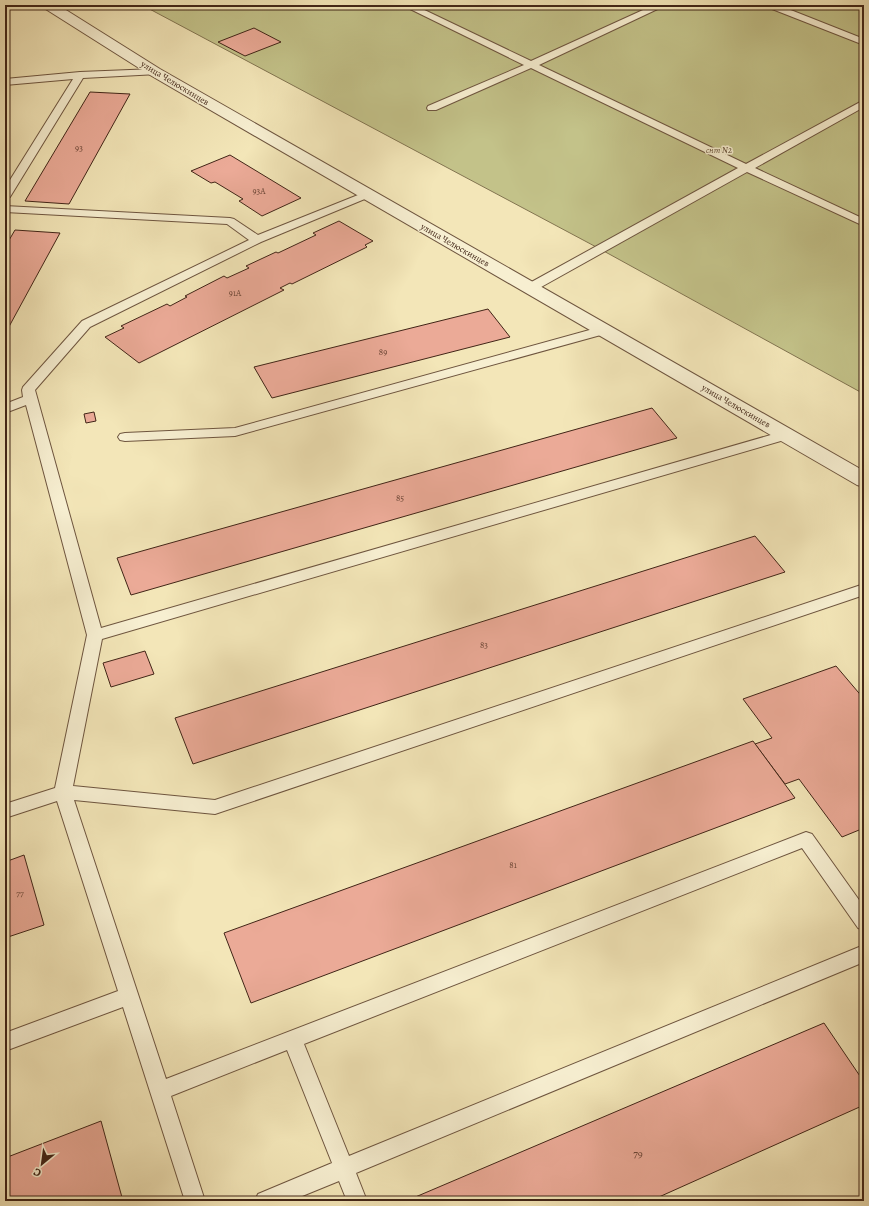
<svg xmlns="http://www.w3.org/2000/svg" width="869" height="1206" font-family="Alegreya,serif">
  <rect width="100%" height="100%" fill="#f3e6b8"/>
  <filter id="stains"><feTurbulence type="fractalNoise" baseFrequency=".005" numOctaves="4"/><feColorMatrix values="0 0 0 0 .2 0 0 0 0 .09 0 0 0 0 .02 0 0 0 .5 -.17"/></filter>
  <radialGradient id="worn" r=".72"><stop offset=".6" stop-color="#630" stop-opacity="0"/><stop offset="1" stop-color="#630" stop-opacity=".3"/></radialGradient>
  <!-- green -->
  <polygon fill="#c3c289" stroke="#827450" points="142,5 864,5 864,394 600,249"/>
  <!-- building -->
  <g fill="#ebaa97" stroke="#412517">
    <polygon points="254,28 281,42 245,56 218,42"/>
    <polygon points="90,92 130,94 69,204 25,201"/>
    <polygon points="230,155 301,198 262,216 239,201 243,199 215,182 211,183 191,171"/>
    <polygon points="339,221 373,241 365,245 367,247 292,284 290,283 280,288 284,290 139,363 105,337 124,328 121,326 167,304 170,306 187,297 185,296 224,276 227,278 249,268 246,266 276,252 278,253 316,235 313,233"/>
    <polygon points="15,230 60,233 5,334 5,247"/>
    <polygon points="488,309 510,337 272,398 254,367"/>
    <polygon points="652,408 677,438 131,595 117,558"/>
    <polygon points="94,412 96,421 86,423 84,414"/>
    <polygon points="755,536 785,572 193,764 175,718"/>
    <polygon points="145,651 154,674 111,687 103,663"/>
    <polygon points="836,666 864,699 864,828 842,837 799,779 785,784 755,744 772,738 743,699"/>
    <polygon points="753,741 795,798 251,1003 224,933"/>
    <polygon points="24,855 44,925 5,938 5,862"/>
    <polygon points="824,1023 864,1082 864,1105 650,1201 406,1201"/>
    <polygon points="101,1121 123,1201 5,1201 5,1158"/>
  </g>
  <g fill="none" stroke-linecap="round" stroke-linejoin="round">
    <!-- service casing -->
    <g stroke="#6e553f" stroke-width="2">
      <g id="service">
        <polygon points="402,5 414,5 531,61 654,5 666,5 539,65 746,164 864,100 864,107 755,168 864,219 864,226 747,172 534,291 526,291 524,288 526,285 738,168 531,68 436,110 428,110 427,108 428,106 524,65"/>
        <polygon points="765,5 778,5 864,39 864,45 767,7"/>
        <polygon points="155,69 158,70 160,72 158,74 83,78 10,197 5,200 5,188 73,79 5,85 5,79 80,72"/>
        <polygon points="368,191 373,194 372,196 261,242 90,327 35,390 101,628 781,432 786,431 791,432 793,435 791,438 102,639 73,786 215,800 864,584 864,595 215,814 74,800 166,1079 806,832 812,834 864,907 864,930 858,928 802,848 304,1044 349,1156 864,945 864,962 356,1173 367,1201 347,1201 339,1181 290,1201 255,1201 258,1194 332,1163 287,1050 171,1096 205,1201 185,1201 123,1007 5,1051 5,1033 118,991 57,801 5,818 5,804 55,788 87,635 26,405 5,413 5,404 23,397 22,390 23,387 82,321 249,240 227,224 5,212 5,206 230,218 234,219 258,235"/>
        <polygon points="604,326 608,327 610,330 608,333 235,436 125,441 120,440 118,437 120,434 125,433 235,428"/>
      </g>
    </g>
    <!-- tertiary casing -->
    <g stroke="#6e553f" stroke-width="2">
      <g id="tertiary">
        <polygon points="5,5 15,5 13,8 5,10"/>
        <polygon points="42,5 58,5 160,69 864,471 864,487 857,485 150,75 44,8"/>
      </g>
    </g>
    <!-- service -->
    <use href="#service" fill="#f7efd1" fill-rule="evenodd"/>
    <!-- tertiary -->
    <use href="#tertiary" fill="#f7efd1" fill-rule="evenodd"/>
  </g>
  <g text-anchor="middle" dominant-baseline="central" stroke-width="3" stroke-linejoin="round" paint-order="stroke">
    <!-- far-street labels -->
    <g font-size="9" fill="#412517" stroke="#f7efd1">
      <text transform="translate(175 83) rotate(31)">улица Челюскинцев</text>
      <text transform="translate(455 245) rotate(30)">улица Челюскинцев</text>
      <text transform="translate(736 406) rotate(30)">улица Челюскинцев</text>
    </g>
    <!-- number labels -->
    <g font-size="9" fill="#6c4637">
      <text x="79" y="148">93</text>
      <text x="259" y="191">93А</text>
      <text x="235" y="293">91А</text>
      <text x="383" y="352">89</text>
      <text x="400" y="498">85</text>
      <text x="484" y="645">83</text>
      <text x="513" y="865">81</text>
      <text x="20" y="893">77</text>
    </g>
    <!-- far-park labels -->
    <g font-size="9" font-style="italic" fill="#624c34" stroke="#f7efd1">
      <text x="719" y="150">снт N2</text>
    </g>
    <!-- near-number labels -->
    <g font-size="11" fill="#6c4637">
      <text x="638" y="1153">79</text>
    </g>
  </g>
  <!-- margin -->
  <rect width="869" height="1206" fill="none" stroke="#f3e6b8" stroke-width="20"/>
  <rect x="6" y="6" width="857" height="1194" fill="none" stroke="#412517" stroke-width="2"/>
  <rect x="10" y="10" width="849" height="1186" fill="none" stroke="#412517"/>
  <!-- north arrow -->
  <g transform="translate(42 1164) rotate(209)" stroke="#f7efd1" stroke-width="3" paint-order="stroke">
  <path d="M0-3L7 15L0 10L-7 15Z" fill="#412517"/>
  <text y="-6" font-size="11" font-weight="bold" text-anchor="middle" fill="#412517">С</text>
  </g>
  <rect width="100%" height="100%" filter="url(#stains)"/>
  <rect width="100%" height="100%" fill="url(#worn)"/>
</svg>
